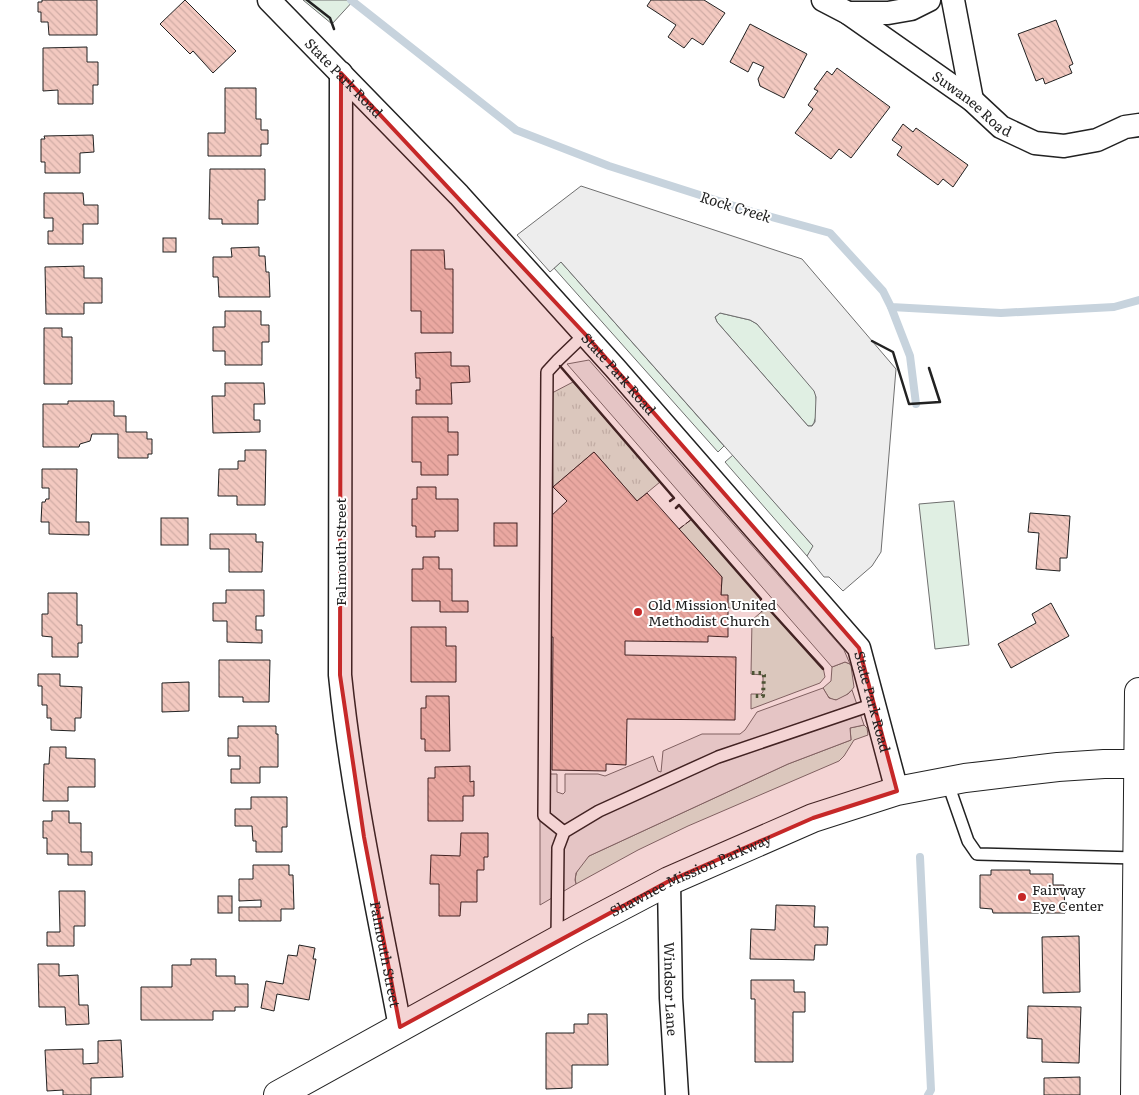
<svg xmlns="http://www.w3.org/2000/svg" width="1139" height="1095" font-family="Literata,serif">
  <defs>
    <pattern id="park-tufts" width="24" height="20" patternUnits="userSpaceOnUse" patternTransform="scale(1.25)"><rect width="24" height="20" fill="#e0efe3"/><path d="M3 7l-1-3M5 7V3M7 7l1-3M15 17l-1-3M17 17v-4M19 17l1-3" fill="none" stroke="#c0cdc2"/></pattern>
    <pattern id="building-back-hatch" width="6" height="6" patternUnits="userSpaceOnUse" patternTransform="scale(1.25)"><rect width="6" height="6" fill="#f3c9c0"/><path d="M-1 5l2 2M0 0l6 6M5-1l2 2" fill="none" stroke="#d0aca5"/></pattern>
  </defs>
  <rect width="100%" height="100%" fill="#fff"/>
  <!-- green -->
  <g fill="#e0efe3" stroke="#6f6f6f">
    <polygon points="303,0 354,0 332,24"/>
    <polygon points="561,262 724,446 718,452 554,268"/>
    <path d="M720,313L750,320L757,324L815,391C817,400 818,418 812,426H808L717,322L715,317Z"/>
    <polygon points="733,455 814,547 807,556 725,462"/>
    <polygon points="954,501 969,645 935,649 919,504"/>
    <polygon points="692,519 761,599 751,607 728,608 721,595 722,577 679,529"/>
    <polygon points="767,607 823,667 825,677 820,683 751,709 751,694 761,694 763,692 763,675 751,674 752,620"/>
    <path d="M845,662L850,664L851,666L854,687C850,693 838,704 830,698C827,696 825,691 823,688L831,681L832,667Z"/>
    <path d="M864,725L867,728L868,735L854,740L844,756L839,761L688,826L638,850L576,884C573,873 581,864 589,856L788,764L851,740L850,728Z"/>
  </g>
  <!-- park -->
  <polygon fill="url(#park-tufts)" stroke="#6f6f6f" points="573,382 660,482 637,501 594,452 553,487 552,393"/>
  <!-- parking -->
  <g fill="#ededed" stroke="#6f6f6f" fill-rule="evenodd">
    <path d="M581,186L802,259L896,369L881,552L872,566L843,591L829,577H824L807,556L813,546L561,262L550,272L517,235ZM720,313L750,320L757,324L814,391L816,397L815,422L812,426H808L717,322L715,317Z"/>
    <polygon points="589,360 844,650 850,664 845,662 832,667 567,364"/>
    <polygon points="823,688 829,698 836,700 848,694 852,690 864,725 850,728 851,740 788,764 589,856 576,873 575,880 576,884 540,905 540,774 557,774 557,792 563,794 565,792 565,774 598,774 605,776 653,756 658,771 661,772 663,751 702,734 740,734 745,730 757,712"/>
  </g>
  <g fill="none" stroke-linecap="round" stroke-linejoin="round">
    <!-- stream -->
    <g stroke="#c7d3dd" stroke-width="8">
      <polyline points="351,0 516,130 609,166 753,212 830,233 883,291 891,307 1001,313 1114,307 1139,300"/>
      <polyline points="891,307 910,356 916,404"/>
      <polyline points="920,857 931,1090 928,1095"/>
    </g>
  </g>
  <!-- building -->
  <g fill="url(#building-back-hatch)" stroke="#222">
    <polygon points="42,0 97,0 97,35 49,35 48,22 41,22 41,12 38,12 38,2 42,2"/>
    <polygon points="185,0 236,51 213,73 193,51 190,54 160,24"/>
    <polygon points="651,0 704,0 725,13 703,45 692,38 684,48 668,37 676,25 647,6"/>
    <polygon points="1056,20 1073,64 1069,66 1072,73 1045,84 1043,78 1036,81 1018,34"/>
    <polygon points="750,24 807,54 784,98 760,86 758,79 764,67 753,62 748,72 730,62"/>
    <polygon points="87,47 87,62 98,62 98,85 93,85 93,104 58,104 58,90 43,91 43,48"/>
    <polygon points="837,68 890,107 851,158 839,149 831,159 795,133 813,109 808,105 818,91 814,89 827,71 832,75"/>
    <polygon points="225,88 256,88 256,119 261,119 261,130 268,130 268,144 261,144 261,156 208,156 208,133 225,133"/>
    <polygon points="903,124 913,132 916,128 968,165 953,187 943,179 938,185 897,155 902,147 892,140"/>
    <polygon points="93,135 94,152 80,153 80,173 45,173 45,162 41,162 41,139 45,139 44,136"/>
    <polygon points="210,169 265,169 265,200 258,200 258,224 222,224 222,219 209,219"/>
    <polygon points="44,193 83,193 84,205 98,205 98,224 83,224 83,244 48,244 48,231 53,231 53,218 44,218"/>
    <rect x="163" y="238" width="13" height="14"/>
    <polygon points="259,247 259,256 265,256 266,272 269,272 270,297 219,297 218,277 213,277 213,257 232,257 231,248"/>
    <polygon points="411,250 444,250 445,269 453,269 453,333 421,333 421,311 411,311"/>
    <polygon points="84,266 84,278 102,278 102,303 84,303 84,314 46,314 45,267"/>
    <polygon points="225,311 261,311 261,325 269,325 269,342 262,342 262,365 225,365 225,351 213,351 213,327 225,327"/>
    <polygon points="44,328 62,328 62,337 72,337 72,384 44,384"/>
    <polygon points="451,352 451,366 469,366 470,382 451,383 452,404 416,404 416,390 420,390 420,378 416,378 415,353"/>
    <polygon points="225,383 264,383 265,404 254,404 254,420 260,420 260,432 213,433 212,396 225,396"/>
    <polygon points="68,401 114,401 114,416 126,416 126,432 147,432 147,439 152,439 152,454 148,454 148,458 118,458 118,434 92,434 90,441 80,444 79,447 43,447 43,404 68,404"/>
    <polygon points="412,417 448,417 448,432 458,432 458,455 448,455 448,475 421,475 421,462 412,462"/>
    <polygon points="245,450 266,450 265,505 237,505 237,496 218,496 219,469 238,469 238,461 245,461"/>
    <polygon points="594,452 637,501 647,493 722,577 721,595 728,595 728,637 708,636 708,642 625,641 625,655 736,657 735,720 627,719 626,765 606,764 606,771 552,770 553,637 548,637 549,518 567,501 553,487"/>
    <polygon points="42,469 77,469 76,522 89,522 89,535 49,534 49,522 41,522 42,502 45,502 46,499 49,499 49,488 42,488"/>
    <polygon points="417,487 436,487 436,499 458,499 458,531 435,531 435,537 416,537 416,526 412,526 412,499 417,499"/>
    <polygon points="1030,513 1070,516 1067,558 1060,558 1060,571 1036,569 1039,533 1028,532"/>
    <rect x="161" y="518" width="27" height="27"/>
    <rect x="494" y="523" width="23" height="23"/>
    <polygon points="210,534 256,534 256,542 263,542 262,572 229,572 229,549 210,549"/>
    <polygon points="423,557 439,557 439,569 452,569 452,601 468,601 468,612 440,612 440,601 412,601 412,569 423,569"/>
    <polygon points="226,590 264,590 264,616 256,616 256,630 262,630 262,643 227,642 227,621 213,621 213,603 226,603"/>
    <polygon points="48,593 77,593 77,625 82,625 82,643 78,643 78,657 52,657 52,637 42,636 42,614 48,614"/>
    <polygon points="1051,603 1069,636 1011,668 998,644 1036,623 1032,614"/>
    <polygon points="411,627 446,627 446,646 456,646 456,682 411,682"/>
    <polygon points="219,660 270,660 269,702 243,702 243,697 219,697"/>
    <polygon points="38,674 60,674 60,686 82,687 81,718 75,718 75,731 51,730 51,718 47,718 47,705 42,705 42,686 38,686"/>
    <polygon points="189,682 189,711 162,712 162,683"/>
    <polygon points="426,696 449,696 450,751 425,751 425,739 421,739 421,708 426,708"/>
    <polygon points="238,726 276,726 276,734 278,734 278,767 260,767 260,783 231,783 231,769 240,769 240,756 228,756 228,738 238,738"/>
    <polygon points="50,747 66,747 66,758 95,759 95,787 68,787 68,801 43,801 44,764 49,764"/>
    <polygon points="470,766 470,782 474,781 474,796 463,796 463,821 428,821 428,778 435,778 435,767"/>
    <polygon points="251,797 287,797 287,827 282,827 282,852 256,852 256,841 253,841 252,826 235,826 235,809 251,809"/>
    <polygon points="52,811 69,811 69,823 81,823 81,852 92,852 92,865 68,865 68,854 47,854 47,838 43,838 43,821 52,821"/>
    <polygon points="461,833 488,833 488,857 484,857 484,870 477,870 477,902 461,902 460,916 439,916 439,884 430,884 431,855 460,856"/>
    <polygon points="253,865 289,865 289,875 293,875 294,909 281,909 281,921 239,921 239,907 261,907 261,900 239,901 239,879 253,879"/>
    <polygon points="991,870 1030,870 1030,874 1053,874 1053,885 1064,885 1065,913 993,913 992,909 980,908 980,875 991,875"/>
    <polygon points="59,891 85,891 85,926 74,926 74,946 47,946 47,932 60,932"/>
    <rect x="218" y="896" width="14" height="17"/>
    <polygon points="776,905 815,906 814,927 828,927 827,945 815,945 814,960 750,959 751,929 775,930"/>
    <polygon points="1079,936 1080,992 1043,993 1042,937"/>
    <polygon points="299,945 315,948 313,959 316,959 309,1000 277,994 274,1011 261,1008 266,981 283,984 288,955 297,956"/>
    <polygon points="191,959 216,959 216,976 235,976 235,984 248,984 248,1007 235,1007 235,1011 213,1011 213,1020 141,1020 141,987 172,987 172,965 191,965"/>
    <polygon points="38,964 59,964 59,976 78,975 79,1005 88,1005 89,1024 66,1025 65,1007 39,1007"/>
    <polygon points="751,980 794,980 794,992 805,992 805,1012 793,1012 793,1062 755,1062 755,999 751,999"/>
    <polygon points="1028,1006 1081,1007 1079,1063 1042,1062 1042,1039 1027,1038"/>
    <polygon points="588,1014 607,1014 608,1065 572,1065 572,1088 546,1089 546,1033 574,1033 574,1024 588,1024"/>
    <polygon points="121,1040 123,1077 91,1078 91,1095 63,1095 63,1090 47,1091 45,1050 83,1049 83,1064 98,1063 98,1041"/>
    <polygon points="1080,1077 1080,1095 1044,1095 1044,1078"/>
  </g>
  <g fill="none" stroke-linecap="round" stroke-linejoin="round">
    <!-- service casing -->
    <g stroke="#222" stroke-width="14">
      <g id="service">
        <polyline points="947,781 968,841 977,854 1137,858"/>
        <polyline points="564,832 544,816 547,372 558,360 585,334"/>
        <polyline points="557,940 558,848 564,832 599,811 718,757 874,704"/>
      </g>
    </g>
    <!-- minor casing -->
    <g stroke="#222" stroke-width="25">
      <g id="minor">
        <path id="s1" d="M269,0L459,195L615,368L859,648L897,791"/>
        <path id="s2" d="M823,0L848,13L972,100L1001,127L1035,143L1064,146L1097,140L1125,127L1139,125"/>
        <polyline points="953,0 972,100"/>
        <polyline points="848,13 888,13 911,9 929,0"/>
        <path id="s3" d="M341,73L340,675C352,794 378,910 400,1027"/>
        <path id="s4" d="M669,881L671,998L677,1095"/>
      </g>
    </g>
    <!-- secondary casing -->
    <g stroke="#222" stroke-width="30">
      <polyline id="secondary" points="1135,1095 1139,692"/>
    </g>
    <!-- trunk casing -->
    <g stroke="#222" stroke-width="30">
      <g id="trunk">
        <path id="s5" d="M278,1095L578,929L669,881L813,818L897,791L965,778L1058,767L1104,764H1139"/>
      </g>
    </g>
    <!-- service -->
    <use href="#service" stroke="#fff" stroke-width="11"/>
    <!-- minor -->
    <use href="#minor" stroke="#fff" stroke-width="22"/>
    <!-- secondary -->
    <use href="#secondary" stroke="#fff" stroke-width="28"/>
    <!-- trunk -->
    <use href="#trunk" stroke="#fff" stroke-width="28"/>
    <!-- hedge -->
    <polyline stroke="#2f5e38" stroke-width="4" stroke-dasharray="2.5 4" stroke-linecap="butt" points="752,673 763,673 764,675 763,696 753,696"/>
    <!-- fence -->
    <polyline stroke="#222" stroke-width="1" stroke-dasharray="6 2.5" stroke-linecap="butt" points="679,529 692,519"/>
    <!-- wall -->
    <g stroke="#222" stroke-width="2.5">
      <polyline points="307,0 330,18 334,29"/>
      <polyline points="872,341 893,352 909,404 940,402 929,368"/>
      <polyline points="560,366 674,498 670,501"/>
      <polyline points="676,508 679,505 761,599 755,604"/>
      <polyline points="762,611 767,607 823,669"/>
    </g>
  </g>
  <!-- marked area -->
  <path fill="#c62828" fill-opacity="0.2" stroke="#c62828" stroke-width="4" stroke-linejoin="round" d="M341,73L585,334L859,648L897,791L813,818L669,881L400,1027L364,837L340,675Z"/>
  <!-- markers -->
  <g fill="#c62828" stroke="#fff" stroke-width="2">
    <circle cx="638" cy="612" r="5"/>
    <circle cx="1022" cy="897" r="5"/>
  </g>
  <g text-anchor="middle" dominant-baseline="central" stroke-width="4" stroke-linejoin="round" paint-order="stroke">
    <!-- street labels -->
    <g font-size="14" fill="#222" stroke="#fff">
      <text stroke="none"><textPath href="#s1" startOffset="108">State Park Road</textPath></text>
      <text stroke="none"><textPath href="#s2" startOffset="182">Suwanee Road</textPath></text>
      <text stroke="none"><textPath href="#s1" startOffset="512">State Park Road</textPath></text>
      <text transform="translate(340 552) rotate(-90)">Falmouth Street</text>
      <text stroke="none"><textPath href="#s1" startOffset="932">State Park Road</textPath></text>
      <text stroke="none"><textPath href="#s5" startOffset="468">Shawnee Mission Parkway</textPath></text>
      <text stroke="none"><textPath href="#s3" startOffset="885">Falmouth Street</textPath></text>
      <text stroke="none"><textPath href="#s4" startOffset="108">Windsor Lane</textPath></text>
    </g>
    <!-- poi labels -->
    <g font-size="14" fill="#222" stroke="#fff" text-anchor="start">
      <text x="648" y="604">Old Mission United<tspan x="648" dy="16">Methodist Church</tspan></text>
      <text x="1032" y="889">Fairway<tspan x="1032" dy="16">Eye Center</tspan></text>
    </g>
    <!-- water labels -->
    <g font-size="15" font-style="italic" fill="#222" stroke="#fff">
      <text transform="translate(736 206) rotate(17)">Rock Creek</text>
    </g>
  </g>
</svg>
